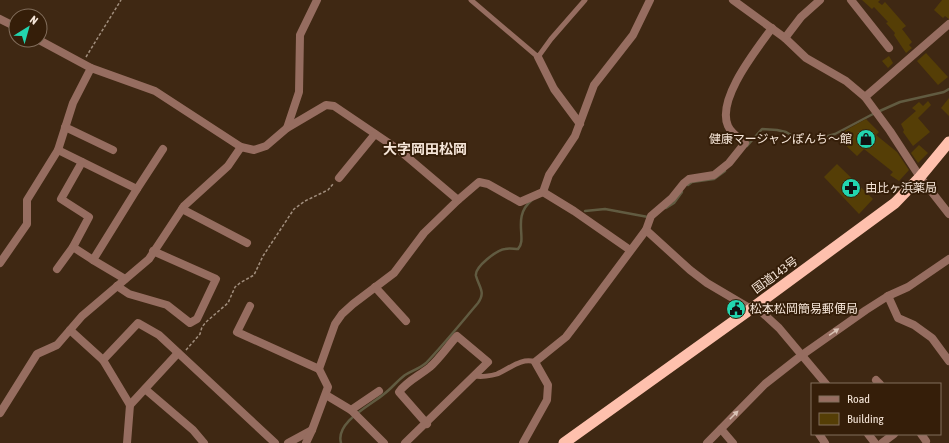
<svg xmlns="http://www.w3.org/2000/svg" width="949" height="443" font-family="'Asap Condensed','Noto Sans JP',sans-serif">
  <rect width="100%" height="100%" fill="#3f2813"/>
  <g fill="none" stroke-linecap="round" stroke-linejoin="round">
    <!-- stream -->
    <g stroke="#615b41" stroke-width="2.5">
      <polyline points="747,146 762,129 777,130 786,132 801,141 807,142 835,134 873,114 900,102 944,92 949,89"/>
      <polyline points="688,185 692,182 714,179 725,171"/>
      <polyline points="666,208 674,203 682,192"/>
      <polyline points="585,211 605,209 648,217"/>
      <path d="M341,443C335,422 371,405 384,394C392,388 397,381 405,375C412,371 420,368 426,363C444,344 461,323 478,303C486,292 479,287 476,276C474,267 497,250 505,249C509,248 514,249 518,249C528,239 511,217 532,200"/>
    </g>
  </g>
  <!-- building -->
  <g fill="#553e06">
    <polygon points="862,0 880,0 878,2 882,5 885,2 906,26 902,29 912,42 909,45 912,48 906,53 894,35 895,33 886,23 888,22 874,7 872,9"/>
    <polygon points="942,0 949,0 949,19 945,16 943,18 934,10"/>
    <polygon points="926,53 948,77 938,85 917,61"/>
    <polygon points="889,56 893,63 888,68 882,61"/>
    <polygon points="949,98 949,116 941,108"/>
    <polygon points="928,101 931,105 918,118 930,132 913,146 903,132 904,130 901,124 916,111 912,108 919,102 923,106"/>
    <polygon points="866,119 879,132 876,135 897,152 909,170 899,181 890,175 893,172 864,149 857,156 839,139 846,130"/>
    <polygon points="919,145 928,153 918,163 911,153"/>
    <polygon points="837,164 873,199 859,214 824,177"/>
  </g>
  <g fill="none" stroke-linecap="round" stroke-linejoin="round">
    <!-- path -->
    <g stroke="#a18e7d" stroke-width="1.5" stroke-dasharray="3 2" stroke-linecap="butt">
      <polyline points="86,57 121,0"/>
      <polyline points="186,350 200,334 202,327 206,322 228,303 235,287 240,283 254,275 263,256 294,209 305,201 328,190 333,184"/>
    </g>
    <!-- service -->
    <g stroke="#966d60" stroke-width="5">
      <polyline points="471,0 538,57 551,39 585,0"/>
      <path d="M475,376C481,377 491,376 497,374C509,369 522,357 535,362"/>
    </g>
    <!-- minor -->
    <g stroke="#966d60" stroke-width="8">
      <polyline points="733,0 785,38 806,58 846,81 865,97 890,131 920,177 949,214"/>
      <polyline points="851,0 889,48"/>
      <polyline points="0,19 16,27"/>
      <polyline points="785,38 801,17 820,0"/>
      <polyline points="39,40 91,68 155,91 241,147 254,150 266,146 287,128 326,105 334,106 399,150 458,200"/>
      <polyline points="538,57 554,89 580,124"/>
      <polyline points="865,97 949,24"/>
      <polyline points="65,127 113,150"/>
      <polyline points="287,128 299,92 300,35 317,0"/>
      <polyline points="58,150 137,189"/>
      <polyline points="82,162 61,199 89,217 73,247 93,260"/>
      <polyline points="339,178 375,134"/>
      <polyline points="543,192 574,211 630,250"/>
      <polyline points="182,209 247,243"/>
      <polyline points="646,230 690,270 707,283 751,309"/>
      <polyline points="0,263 27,224 27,200 58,150 73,103 91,68"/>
      <polyline points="57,269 73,247"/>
      <polyline points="125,279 93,260 137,189 163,149"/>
      <polyline points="117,286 129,294 167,305 190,323 197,319 216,279 153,251"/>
      <polyline points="375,287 406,321"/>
      <polyline points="888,296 898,318 914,325 932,338 949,361"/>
      <polyline points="250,306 237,332 319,369"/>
      <polyline points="755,306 779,328 826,384"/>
      <polyline points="70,330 103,360 130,405 127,443"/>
      <polyline points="103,360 138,323 159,335 275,443"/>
      <polyline points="876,380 880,384"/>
      <polyline points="145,389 193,430 204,443"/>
      <polyline points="326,395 351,410 384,443"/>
      <polyline points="130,405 178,353"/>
      <polyline points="351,410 379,391"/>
      <polyline points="0,413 37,354 57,345 82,316 149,259 184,206 228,166 241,147"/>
      <polyline points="721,429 733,443"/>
      <polyline points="819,434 825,443"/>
      <polyline points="868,434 875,443"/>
      <polyline points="921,434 926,441"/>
      <polyline points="288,443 312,430"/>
      <polyline points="306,443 312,430 328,387 319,369 335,324 342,314 353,304 394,273 424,233 458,200 479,182 488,184 520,202 543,192 549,175 575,136 594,85 633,35 650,0"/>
      <path d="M405,443L488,362L457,336C448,346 440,358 430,367C419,376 407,381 399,392L427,424"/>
      <path d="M523,443L547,400L548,385L535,362L566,337L579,320L646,230L651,216L672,198L684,183L689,179L714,175L729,163L745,143C739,138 731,133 728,126C716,99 757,49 772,28"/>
      <polyline points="707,443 765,384 802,355 866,310 888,296 908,287 949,259"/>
      <polyline points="882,443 894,434"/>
    </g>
    <!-- trunk -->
    <polyline stroke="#fec0ad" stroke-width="11" points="564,443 755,306 895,203 920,177 949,142"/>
  </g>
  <!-- one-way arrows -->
  <defs><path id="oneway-solid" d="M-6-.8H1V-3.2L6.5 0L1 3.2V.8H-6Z"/></defs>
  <g fill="#d9c2b5">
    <use href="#oneway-solid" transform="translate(834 332) rotate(-35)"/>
    <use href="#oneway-solid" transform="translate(734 415) rotate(-45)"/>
  </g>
  <!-- icons -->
  <defs>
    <g id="shop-disc" transform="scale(1)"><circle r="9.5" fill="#22d5af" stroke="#351e09"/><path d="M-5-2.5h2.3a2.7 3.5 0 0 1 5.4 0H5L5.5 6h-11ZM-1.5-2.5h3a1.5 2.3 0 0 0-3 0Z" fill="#111"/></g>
    <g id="pharmacy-disc" transform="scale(1)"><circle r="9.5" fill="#22d5af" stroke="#351e09"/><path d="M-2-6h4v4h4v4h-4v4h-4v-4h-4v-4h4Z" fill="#111"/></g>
    <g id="civic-disc" transform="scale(1)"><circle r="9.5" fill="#22d5af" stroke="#351e09"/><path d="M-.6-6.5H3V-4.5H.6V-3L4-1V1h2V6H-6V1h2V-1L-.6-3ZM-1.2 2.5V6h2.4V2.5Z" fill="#111"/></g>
  </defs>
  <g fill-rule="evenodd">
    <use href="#shop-disc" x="866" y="139"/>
    <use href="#pharmacy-disc" x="851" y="188"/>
    <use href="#civic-disc" x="736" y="309"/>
  </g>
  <g text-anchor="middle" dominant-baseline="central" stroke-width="4" stroke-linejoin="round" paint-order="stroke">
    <!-- poi labels -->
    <g font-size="12" fill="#f6e6d9" stroke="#351e09" text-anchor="start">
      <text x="852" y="139" text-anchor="end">健康マージャンぽんち～館</text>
      <text x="865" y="188">由比ヶ浜薬局</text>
      <text x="750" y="309">松本松岡簡易郵便局</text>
    </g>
    <!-- street labels -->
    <g font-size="12" fill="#f6e6d9" stroke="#351e09">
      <text transform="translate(775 275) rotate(-36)">国道143号</text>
    </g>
    <!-- quarter labels -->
    <g font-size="14" font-weight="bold" fill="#f6e6d9" stroke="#351e09">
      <text x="425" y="149">大字岡田松岡</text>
    </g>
  </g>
  <!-- legend -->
  <rect x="811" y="383" width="130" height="52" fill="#351e09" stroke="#826e5c"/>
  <rect x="819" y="396" width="20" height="6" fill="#966d60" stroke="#826e5c"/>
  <text x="847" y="403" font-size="12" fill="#f6e6d9">Road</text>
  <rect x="819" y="413" width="20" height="12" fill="#553e06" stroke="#826e5c"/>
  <text x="847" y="423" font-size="12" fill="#f6e6d9">Building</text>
  <!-- north arrow -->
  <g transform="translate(28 28) rotate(37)"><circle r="19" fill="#351e09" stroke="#826e5c"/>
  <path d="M0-3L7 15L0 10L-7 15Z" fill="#22d5af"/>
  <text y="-6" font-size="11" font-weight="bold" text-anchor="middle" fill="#f6e6d9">N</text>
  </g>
</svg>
